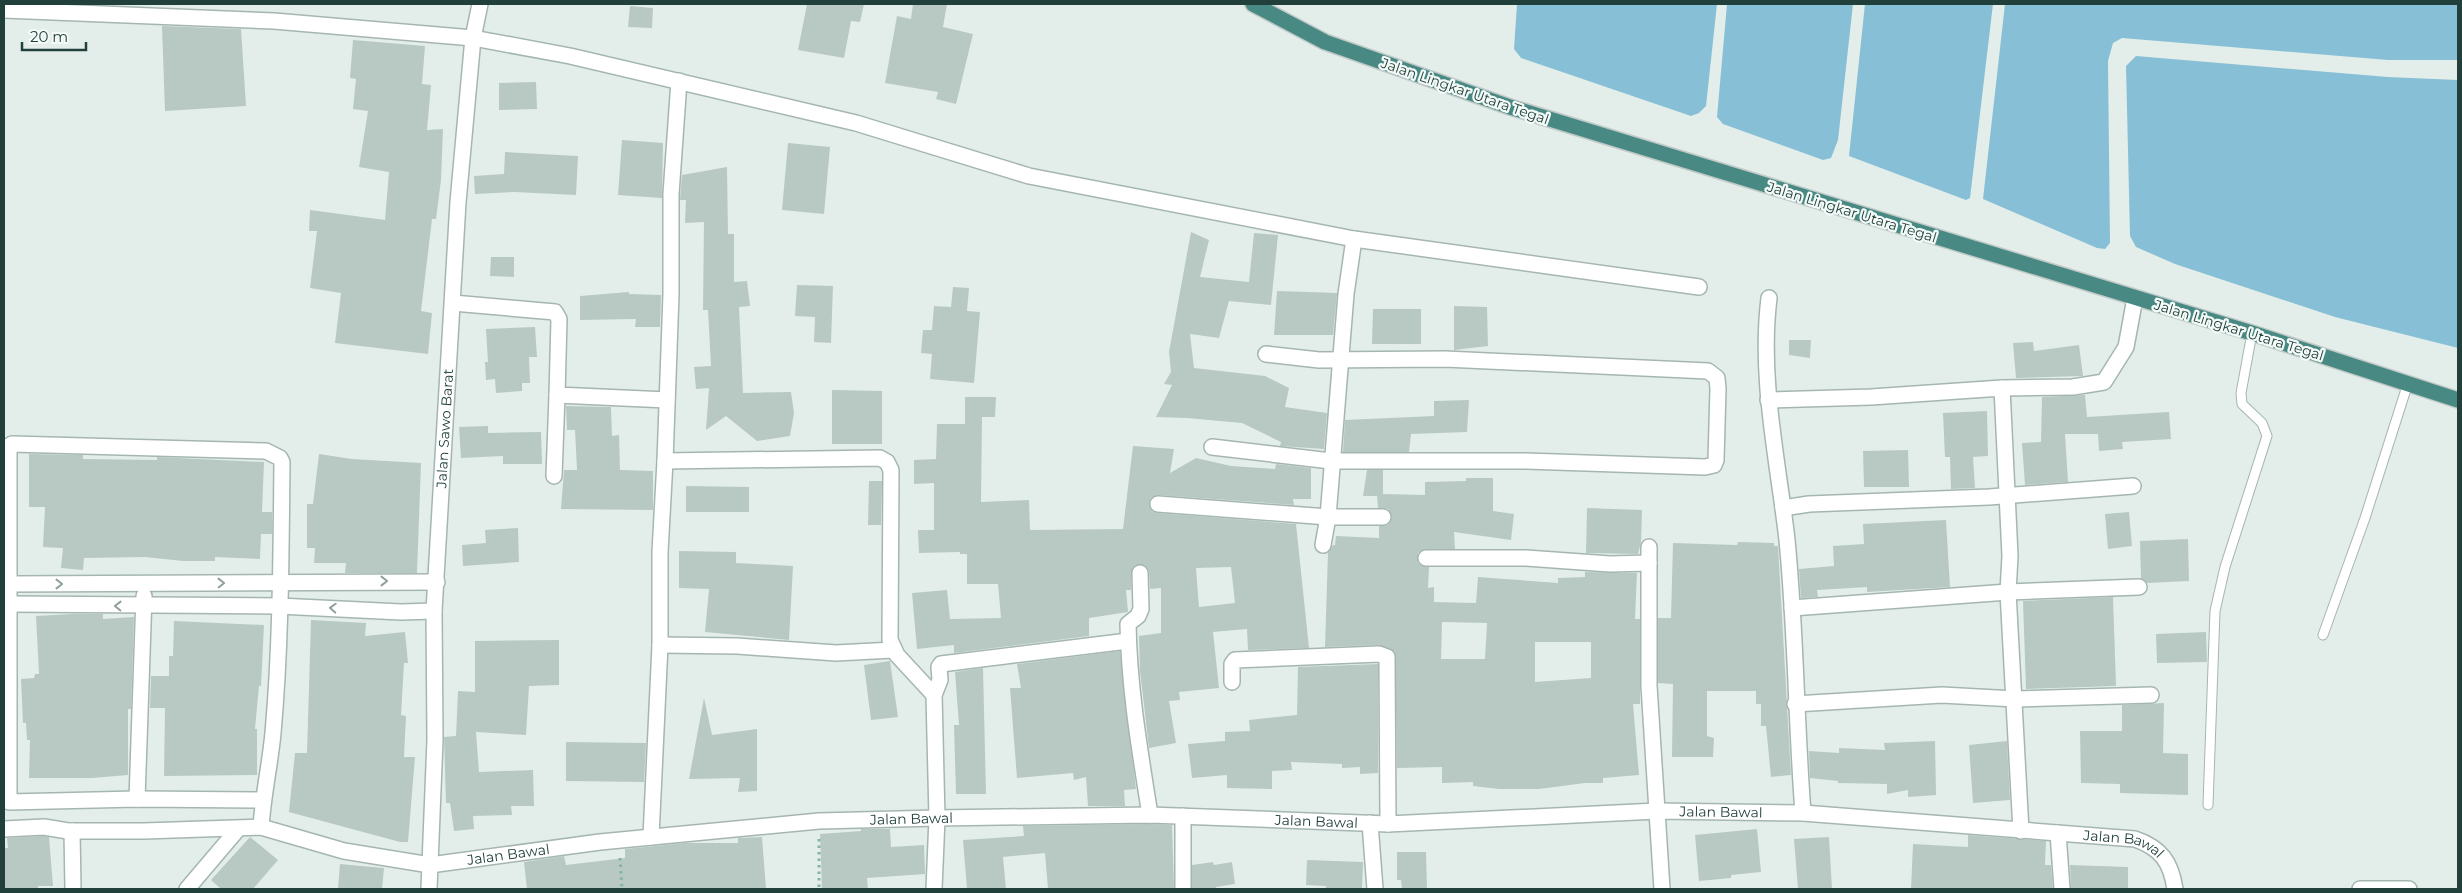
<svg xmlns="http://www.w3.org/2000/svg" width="2462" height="893" font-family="Montserrat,sans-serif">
  <rect width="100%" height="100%" fill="#e3eeea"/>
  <!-- water -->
  <g fill="#87c0d6">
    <polygon points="1517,4 1717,4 1706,106 1699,113 1691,116 1521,58 1514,49"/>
    <polygon points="1727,4 1853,4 1838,140 1831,158 1823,160 1723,124 1717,117"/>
    <polygon points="1865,4 1993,4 1970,198 1966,200 1849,156"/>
    <polygon points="2005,4 2458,4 2458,60 2388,60 2122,38 2113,43 2108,61 2110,243 2105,249 2097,248 1983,199"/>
    <polygon points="2136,56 2388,77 2458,80 2458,348 2335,317 2175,264 2136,247 2130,236 2126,66"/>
  </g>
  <!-- building -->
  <g fill="#b8c9c3" fill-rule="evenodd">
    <polygon points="807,4 864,4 860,22 851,21 844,58 798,50"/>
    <polygon points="913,4 947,4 943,27 973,34 956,104 936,99 938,92 885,83 897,16 911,19"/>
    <polygon points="630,6 653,8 652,28 628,27"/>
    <polygon points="162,26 241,29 246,106 165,111"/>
    <polygon points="353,40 425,46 422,84 431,85 427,130 443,129 441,180 436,219 432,219 421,311 432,313 428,354 335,343 341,293 310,288 317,231 309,231 310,210 385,220 389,172 359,167 368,111 353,109 356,79 350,78"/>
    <polygon points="536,82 537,109 499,110 499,83"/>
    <polygon points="622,140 663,143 662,198 618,195"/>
    <polygon points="788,143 830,147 824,214 782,210"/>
    <polygon points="505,152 578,156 576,195 514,192 475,194 474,176 504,174"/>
    <polygon points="727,167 728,234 734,234 734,282 747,281 750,306 739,307 743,393 791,392 794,413 790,436 757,441 726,416 706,430 709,388 696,389 694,367 711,366 708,310 703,310 704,222 685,223 686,200 680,200 682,175"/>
    <polygon points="1191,232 1209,240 1200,277 1249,282 1254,233 1278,235 1271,305 1229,301 1219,338 1190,334 1194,368 1265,376 1289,388 1285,407 1327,413 1324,449 1280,446 1281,442 1242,423 1187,418 1156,417 1172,385 1164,384 1171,372 1169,352"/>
    <polygon points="491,257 514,257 514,277 490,276"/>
    <polygon points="797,285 833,286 831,343 814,342 815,317 795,316"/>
    <polygon points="953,287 969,288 967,311 980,312 974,383 930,379 932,354 921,353 923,330 932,330 934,306 951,307"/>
    <polygon points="1277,291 1337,293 1333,335 1274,335"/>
    <polygon points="629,292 629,294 661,295 660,327 635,327 636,319 580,320 580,296"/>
    <polygon points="1454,306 1487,307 1488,346 1454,350"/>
    <polygon points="1373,309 1421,309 1421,344 1372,344"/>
    <polygon points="535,327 537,357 529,357 530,383 522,383 522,391 496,393 495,379 486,380 485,362 488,362 486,329"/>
    <polygon points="1789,340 1811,340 1810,358 1789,355"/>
    <polygon points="2033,342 2034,351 2079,345 2083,376 2016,378 2013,343"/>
    <polygon points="832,390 882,391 882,444 832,444"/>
    <polygon points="2085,395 2087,417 2169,412 2171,439 2122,442 2123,449 2099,451 2098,434 2065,434 2068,482 2025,485 2022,443 2041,442 2042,397"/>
    <path d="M965,397H996L995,417H982L981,502L1029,500L1030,530L1123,529L1133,446L1174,449L1170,473L1196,458L1231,466L1275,469L1276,464L1311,468V499H1293L1294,505L1159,495L1151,498L1149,504L1152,511L1157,513L1296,524L1309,648L1248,650L1247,629L1213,632L1219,688L1179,692L1180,700L1169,701L1176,743L1149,748L1140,671L1139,636L1161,633V588L1150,589L1149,572L1144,565H1136L1132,569L1131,590H1126L1128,612L1089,618V636L954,653V645L917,649L912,593L947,590L950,619L1001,618L998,584H967V554H960V552L919,553L918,530H934V483L914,484V460L936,459L937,424H965ZM1231,567L1235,603L1199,607L1196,568Z"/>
    <polygon points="1469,400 1467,432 1411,434 1409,452 1343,452 1345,420 1434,416 1434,401"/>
    <polygon points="566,406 611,407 612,436 619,435 620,470 653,471 653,510 561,509 564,470 577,470 575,430 567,430"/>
    <polygon points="1987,411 1988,456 1973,457 1975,488 1951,489 1950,457 1945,457 1943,413"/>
    <polygon points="488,426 488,433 541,432 542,464 503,464 503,456 461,458 459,427"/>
    <polygon points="1908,450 1909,487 1864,487 1863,451"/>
    <polygon points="29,454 83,455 83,459 157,460 157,457 264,462 262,512 272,512 272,534 261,534 260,559 215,557 215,561 183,561 145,557 84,558 83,570 61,568 63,548 43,547 45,507 29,507"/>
    <polygon points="319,454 352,459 421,463 417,573 345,573 346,563 314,563 315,548 307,548 307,504 313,504"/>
    <path d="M1367,470H1383V494L1425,495V482L1466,481V478H1493V511L1514,514L1511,540L1454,532L1455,549H1426L1418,553V563L1429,567L1428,588L1434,587V602L1476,603L1478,577L1558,583V578L1585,577V572L1637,573L1635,619H1640V704H1633L1639,775L1603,778V783H1585L1539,789H1499L1473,786V782L1442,783V767L1397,768L1395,652L1379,645L1325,647L1328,552L1333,545H1335L1336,536L1379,538V526L1388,525L1392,517L1388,509L1378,508L1377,496H1363ZM1442,622L1487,623L1485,659H1441ZM1535,642H1591V678L1535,682Z"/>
    <polygon points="869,481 882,481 881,525 868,525"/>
    <polygon points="686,486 749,487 749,512 686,512"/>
    <polygon points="1587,508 1642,510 1641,542 1638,554 1586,553"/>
    <polygon points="2129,512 2132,546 2108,549 2105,514"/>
    <polygon points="1946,520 1950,587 1867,592 1867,587 1817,590 1818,597 1801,598 1799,569 1834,566 1833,546 1864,544 1863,524"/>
    <polygon points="518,528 519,562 463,566 462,545 486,543 485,530"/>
    <polygon points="2188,539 2189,581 2147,583 2141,578 2140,541"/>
    <polygon points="1738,542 1774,543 1774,546 1778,546 1791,775 1771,777 1766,726 1761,726 1761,704 1756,704 1756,691 1707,691 1707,736 1714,738 1713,757 1672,757 1673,684 1658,683 1658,618 1671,618 1673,543 1737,545"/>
    <polygon points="679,551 736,552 736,563 793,566 789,640 705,632 709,589 679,588"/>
    <polygon points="2113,597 2116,686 2026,689 2023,601"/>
    <polygon points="73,614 103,614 103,619 134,617 131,709 128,709 128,775 92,778 29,778 30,740 27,740 26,723 23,723 21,679 34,678 35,674 39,674 36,616"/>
    <polygon points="311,620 366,623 365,636 405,632 408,663 404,663 401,715 406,716 404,757 415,757 408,842 400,842 289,812 295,753 307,753"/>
    <polygon points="174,621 264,625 261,686 259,686 255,729 257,729 257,775 164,776 165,708 150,708 151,676 169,676 169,656 173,656"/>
    <polygon points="2206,632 2207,662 2157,663 2156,634"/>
    <polygon points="559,640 559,685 529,686 526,735 476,732 479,772 533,770 534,806 511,806 512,815 473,816 474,829 454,831 450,803 446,803 444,737 456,736 458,691 475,692 475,641"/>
    <polygon points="1120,651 1136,789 1124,790 1125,806 1088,806 1086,777 1074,780 1073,773 1017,778 1010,688 1021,688 1017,664"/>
    <polygon points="890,661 898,717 871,720 864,665"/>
    <polygon points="1378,664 1378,773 1360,774 1360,767 1342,768 1342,764 1291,762 1292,770 1272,771 1272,789 1227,788 1227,775 1192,778 1188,744 1225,741 1225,732 1250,731 1249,720 1297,715 1298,667"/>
    <polygon points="983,668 986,794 956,794 954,725 959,725 955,672"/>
    <polygon points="704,698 712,735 757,729 757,791 738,792 740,778 689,779"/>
    <polygon points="2164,703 2163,753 2188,754 2188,795 2120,793 2120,784 2081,783 2080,731 2122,731 2122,705"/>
    <polygon points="1935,741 1936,795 1908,797 1908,790 1887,794 1887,784 1838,783 1838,781 1810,778 1809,751 1839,753 1839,748 1885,750 1884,743"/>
    <polygon points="2007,741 2010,800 1973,803 1969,745"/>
    <polygon points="566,742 646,743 644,782 566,781"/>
    <polygon points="1150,824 1172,825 1174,889 1048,889 1045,853 1003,857 1006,889 967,889 963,840 1024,836 1023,826"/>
    <polygon points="861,829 890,829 891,847 924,845 925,874 867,878 868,889 822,889 820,834 861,831"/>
    <polygon points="1757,829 1761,872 1731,875 1731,878 1699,881 1695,835"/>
    <polygon points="1968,835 2046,841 2045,865 2051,865 2053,889 1911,889 1913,844 1968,847"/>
    <polygon points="43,836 49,837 53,886 38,886 38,889 4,889 4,848 8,848 7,838"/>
    <polygon points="250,837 278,860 253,889 221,889 211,880"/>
    <polygon points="762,837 766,889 527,889 524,862 564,856 566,865 625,858 625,849 685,843 738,843 738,838"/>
    <polygon points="1829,837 1832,889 1798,889 1794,839"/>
    <polygon points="1397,852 1426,852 1427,889 1402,889 1401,880 1397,880"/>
    <polygon points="1307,860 1363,862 1362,889 1326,889 1326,886 1306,885"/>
    <polygon points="1213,862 1214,865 1232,862 1235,884 1216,887 1216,889 1192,889 1192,865"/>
    <polygon points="340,864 384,868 382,889 338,889"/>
    <polygon points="2070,865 2128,867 2128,889 2071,889"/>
  </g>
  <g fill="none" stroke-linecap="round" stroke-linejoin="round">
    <!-- service casing -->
    <g stroke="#a5b6b2" stroke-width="11">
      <g id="service">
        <polyline points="2323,635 2365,518 2408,383"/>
        <polyline points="2208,805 2215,611 2225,567 2267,436 2262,423 2242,404 2241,393 2252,333"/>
      </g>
    </g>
    <!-- minor casing -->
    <g stroke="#a5b6b2" stroke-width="18">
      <g id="minor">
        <polyline points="4,10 274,21 473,38 570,56 856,123 1029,176 1354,239 1346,294 1328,517 1323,545"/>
        <polyline points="679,81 671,194 671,294 665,461 880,458 887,462 891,470 890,640 897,655 934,695 937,818 934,889"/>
        <polyline points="1354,239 1699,287"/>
        <path d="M1769,298C1759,379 1778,460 1787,540C1796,631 1796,722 1803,813"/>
        <polyline points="453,303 555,312 559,319 557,395 667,400"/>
        <polyline points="2002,388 2073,387 2104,382 2126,347 2135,298"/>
        <polyline points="1768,400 1871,397 2002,388 2010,556 2008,592 2021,831"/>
        <polyline points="1212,447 1331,461 1526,461 1705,467 1714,465 1716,460 1718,389 1717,378 1708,371 1445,359 1319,360 1266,354"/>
        <polyline points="554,476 557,395"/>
        <polyline points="1158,504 1328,517 1383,517"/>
        <polyline points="1783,508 1809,504 1989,497 2133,486"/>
        <polyline points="1649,547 1649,686 1662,889"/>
        <polyline points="1426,558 1526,558 1610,564 1649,563"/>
        <path d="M1140,573L1141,609L1138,616L1128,624C1129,688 1140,752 1150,815"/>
        <polyline points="10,584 437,582"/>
        <polyline points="10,604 279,606 401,612 434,611"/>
        <polyline points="1792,608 2008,592 2139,587"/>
        <polyline points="660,645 737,646 836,653 893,650"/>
        <polyline points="1232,682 1232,664 1235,660 1379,654 1387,657 1388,824"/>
        <polyline points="934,695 940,680 939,667 941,664 1128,641"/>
        <polyline points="1795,704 1942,695 2015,699 2151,695"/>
        <polyline points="137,799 144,596"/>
        <polyline points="1183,816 1183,889"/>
        <polyline points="1370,823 1375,889"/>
        <path d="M261,827C263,795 270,765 273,733C281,643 281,552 282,462L280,458L266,451L12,444L9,446V802L137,799L262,800"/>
        <path id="s1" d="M4,829L44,827L68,831H144L261,827L344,851L430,865L600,842L819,821L937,818L1150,815L1388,824L1657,811L1803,813L2135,839C2161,848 2171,862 2175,889"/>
        <polyline points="72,831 73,889"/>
        <polyline points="2058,833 2062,889"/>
        <polyline points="651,837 660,645 660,552 665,461"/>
        <polyline points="187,889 238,829"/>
        <path id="s2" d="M429,889L435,740L434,611L458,202L473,38L480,4"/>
        <polyline points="2360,889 2409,889"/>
      </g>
    </g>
    <!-- trunk casing -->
    <g stroke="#c1cac8" stroke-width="18">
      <polyline id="trunk" points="1253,4 1325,42 1510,107 2252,333 2458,400"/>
    </g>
    <!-- path -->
    <g stroke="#81b3aa" stroke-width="3" stroke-dasharray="2.5 4" stroke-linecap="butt">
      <polyline points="819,839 819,889"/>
      <polyline points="620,858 622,889"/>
    </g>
    <!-- service -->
    <use href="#service" stroke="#fff" stroke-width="9"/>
    <!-- minor -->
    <use href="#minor" stroke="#fff" stroke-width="15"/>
    <!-- trunk -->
    <use href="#trunk" stroke="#488a83" stroke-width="15"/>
  </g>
  <!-- one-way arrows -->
  <defs><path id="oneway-chevron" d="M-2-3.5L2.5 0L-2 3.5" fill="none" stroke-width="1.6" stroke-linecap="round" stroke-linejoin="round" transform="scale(1.25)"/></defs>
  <g stroke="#90a09e">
    <use href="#oneway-chevron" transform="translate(384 581)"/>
    <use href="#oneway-chevron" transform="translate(221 583) rotate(-1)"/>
    <use href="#oneway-chevron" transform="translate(59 584)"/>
    <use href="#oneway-chevron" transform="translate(118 606) rotate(-179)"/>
    <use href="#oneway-chevron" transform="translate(333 608) rotate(-177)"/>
  </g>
  <g text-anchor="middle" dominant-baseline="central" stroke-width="4.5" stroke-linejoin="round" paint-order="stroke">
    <!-- street labels -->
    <g font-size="14" fill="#21403c" stroke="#f4faf7">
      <text transform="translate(1465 91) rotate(19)">Jalan Lingkar Utara Tegal</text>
      <text transform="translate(1852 212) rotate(17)">Jalan Lingkar Utara Tegal</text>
      <text transform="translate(2239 330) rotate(17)">Jalan Lingkar Utara Tegal</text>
      <text stroke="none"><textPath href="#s2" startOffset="461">Jalan Sawo Barat</textPath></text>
      <text stroke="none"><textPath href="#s1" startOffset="1725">Jalan Bawal</textPath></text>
      <text stroke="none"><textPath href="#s1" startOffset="915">Jalan Bawal</textPath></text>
      <text stroke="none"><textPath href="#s1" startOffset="1320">Jalan Bawal</textPath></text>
      <text stroke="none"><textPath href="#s1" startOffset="2130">Jalan Bawal</textPath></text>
      <text stroke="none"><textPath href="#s1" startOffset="510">Jalan Bawal</textPath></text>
    </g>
  </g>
  <!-- border -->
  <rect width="2462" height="893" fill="none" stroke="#21403c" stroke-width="10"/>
  <!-- scale -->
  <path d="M22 42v8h64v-8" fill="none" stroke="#21403c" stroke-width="2.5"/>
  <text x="30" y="42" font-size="15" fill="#21403c" stroke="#f4faf7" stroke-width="4" paint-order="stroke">20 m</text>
</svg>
